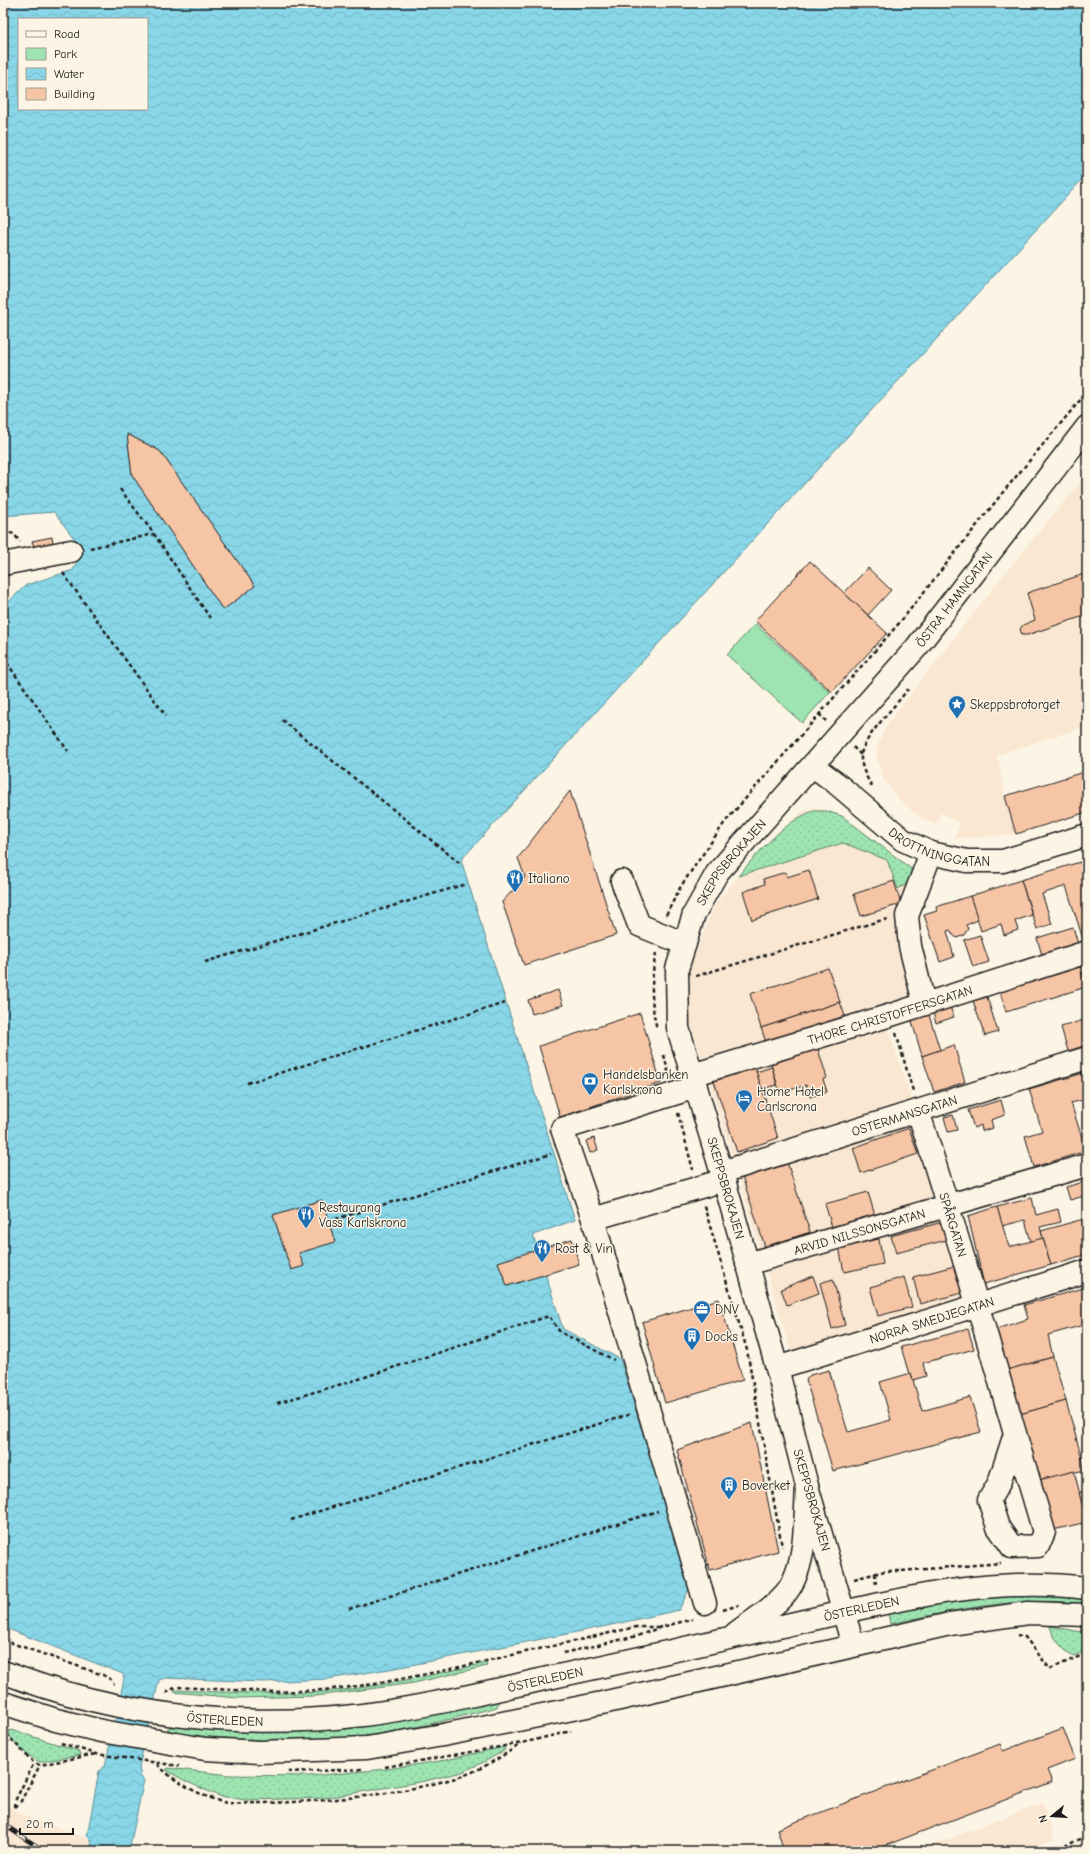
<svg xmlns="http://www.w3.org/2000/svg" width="1090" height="1854" font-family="'Comic Neue',sans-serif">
  <defs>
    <pattern id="grass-dots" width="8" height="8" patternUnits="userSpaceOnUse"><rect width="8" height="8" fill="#9de4b1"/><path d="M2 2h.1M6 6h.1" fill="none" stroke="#87c398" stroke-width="1.8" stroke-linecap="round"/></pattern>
    <pattern id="water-waves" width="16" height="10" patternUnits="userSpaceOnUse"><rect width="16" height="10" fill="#88d6e7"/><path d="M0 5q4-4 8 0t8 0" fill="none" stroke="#75b7c6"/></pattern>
  </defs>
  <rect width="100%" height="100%" fill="#fcf5e5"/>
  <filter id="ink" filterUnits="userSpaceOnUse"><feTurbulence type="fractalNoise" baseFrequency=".025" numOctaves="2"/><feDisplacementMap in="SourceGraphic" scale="8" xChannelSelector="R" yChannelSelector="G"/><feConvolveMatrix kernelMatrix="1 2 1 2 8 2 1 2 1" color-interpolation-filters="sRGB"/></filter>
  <g filter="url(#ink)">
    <!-- built -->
    <g fill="#fae7d2">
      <polygon points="1087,474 1087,711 1085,712 1087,726 997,755 1005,796 1016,834 974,838 954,838 960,824 941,813 935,825 920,817 904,804 894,793 882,777 877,760 878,745 888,723 1005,573"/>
      <polygon points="813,808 829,810 904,861 908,872 899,929 916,995 703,1063 689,1021 690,968 715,904 765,845 802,812"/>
      <polygon points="887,1025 978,1297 791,1352 709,1080"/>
      <polygon points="3,1802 21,1814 92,1840 90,1851 3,1851"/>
      <polygon points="1043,1803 1054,1839 1023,1851 916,1851"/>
    </g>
    <!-- grass -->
    <g fill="url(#grass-dots)" stroke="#5c8066">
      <path d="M813,811H826L842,816L914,871L917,878L898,889L887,860L843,843L738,876C759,852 782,823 813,811Z"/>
      <path d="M1047,1594L1087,1598V1604C1021,1595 954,1610 890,1624L888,1613C943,1601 990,1595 1047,1594Z"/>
      <path d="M1050,1626L1087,1633V1650L1074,1656C1064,1652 1052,1637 1050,1626Z"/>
      <path d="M486,1663L487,1666L414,1683L316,1696L238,1698L174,1692L175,1690C224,1692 273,1695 321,1692C377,1688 432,1675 486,1663Z"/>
      <path d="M500,1698L497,1707C445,1721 393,1734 340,1739C284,1744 228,1739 173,1733L167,1729L171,1727L180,1726C222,1730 265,1734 308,1731C373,1727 436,1711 500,1698Z"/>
      <path d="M11,1730L73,1749L78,1751L80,1755L40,1762C30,1758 10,1742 9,1732Z"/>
      <polygon points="503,1747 505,1750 486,1761 462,1772 425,1781 325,1798 245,1800 219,1796 187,1782 166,1770 168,1768 229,1775 310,1776 387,1769 446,1760"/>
    </g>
    <!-- park -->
    <polygon fill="#9de4b1" stroke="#5c8066" points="755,624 830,692 802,723 727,655"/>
    <!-- water -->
    <path fill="url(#water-waves)" stroke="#5d8c96" fill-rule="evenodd" d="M3,3H1087V174L461,860L575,1220L533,1235L563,1329L620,1359L690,1587L679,1610L607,1626L401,1667L328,1679L263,1682L165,1678L159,1680L139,1767L141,1777L144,1780L129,1851H90L92,1841L87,1836L99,1771L105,1766L124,1679L123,1674L3,1627V607L26,585L73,570L83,550L54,512L3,516ZM19,19H147V109H19Z"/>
    <!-- building -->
    <g fill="#f6c5a6" stroke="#1c1c1c">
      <polygon points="127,434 160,451 255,586 223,610 132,475"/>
      <polygon points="52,537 53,543 34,547 32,541"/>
      <polygon points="810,561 887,633 832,692 755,621"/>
      <polygon points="868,568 891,590 868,615 844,593"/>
      <polygon points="1087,573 1087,615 1027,635 1022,635 1020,629 1023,625 1035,620 1027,593"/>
      <polygon points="1087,771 1087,812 1016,834 1005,796"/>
      <polygon points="570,791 616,935 524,965 502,902 525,877 518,858"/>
      <polygon points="1087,860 1087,883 1080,862"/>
      <polygon points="1080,862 1087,883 1087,941 1084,942 1066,886 1042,894 1052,924 1037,929 1021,880"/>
      <polygon points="809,870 818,899 752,920 743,892 765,884 763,879 786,872 787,877"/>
      <polygon points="1021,880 1032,915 1015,921 1018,930 1004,935 1001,924 981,931 970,896"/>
      <polygon points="894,881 901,904 861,916 854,894"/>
      <polygon points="970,896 978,920 966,925 968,929 964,935 957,938 953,935 950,930 947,931 954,957 940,962 924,915 937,911 936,907"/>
      <polygon points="1073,927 1078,944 1042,955 1037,938"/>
      <polygon points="980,935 989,962 973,967 964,940"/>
      <polygon points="1087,965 1087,981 1084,982 1080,967"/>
      <polygon points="1080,967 1086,987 1006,1012 1000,992"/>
      <polygon points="828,968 840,1002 761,1028 750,994"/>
      <polygon points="558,990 563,1005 532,1014 528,1000"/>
      <polygon points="987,997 998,1032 985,1036 973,1001"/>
      <polygon points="840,1002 845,1016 766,1042 761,1028"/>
      <polygon points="950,1007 954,1017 936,1023 933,1013"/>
      <polygon points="928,1012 940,1050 922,1056 911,1018"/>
      <polygon points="640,1013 661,1083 560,1117 539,1046"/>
      <polygon points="1087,1019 1087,1045 1068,1051 1061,1027"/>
      <polygon points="954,1045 965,1082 934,1092 922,1056"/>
      <polygon points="818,1049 827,1078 823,1079 827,1092 810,1097 806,1085 780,1093 771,1064"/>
      <polygon points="772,1067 777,1085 762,1089 756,1072"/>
      <polygon points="755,1068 778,1138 737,1152 714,1081"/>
      <polygon points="1087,1072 1087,1099 1071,1103 1086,1151 1034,1167 1025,1136 1042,1131 1029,1089"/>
      <polygon points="1001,1100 1005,1115 991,1120 993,1128 982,1131 981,1125 974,1128 968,1110"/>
      <polygon points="953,1115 957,1130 948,1132 944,1117"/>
      <polygon points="909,1128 918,1154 861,1173 853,1148"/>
      <polygon points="594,1138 598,1150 590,1153 586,1141"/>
      <polygon points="787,1162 810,1232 765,1247 742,1176"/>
      <polygon points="1087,1181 1087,1195 1070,1200 1066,1187"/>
      <polygon points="868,1192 875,1216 832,1227 825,1204"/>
      <polygon points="1032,1198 1036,1215 1058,1209 1061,1222 1040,1227 1043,1238 1031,1242 1025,1220 1002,1226 997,1207"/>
      <polygon points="322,1200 335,1242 299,1253 304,1266 291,1270 273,1215"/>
      <polygon points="997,1207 1009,1247 1043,1238 1051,1265 984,1284 968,1216"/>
      <polygon points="1087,1218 1087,1254 1051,1265 1041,1231"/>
      <polygon points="946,1221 950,1239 896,1253 891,1236"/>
      <polygon points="572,1239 579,1264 507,1286 498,1262"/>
      <polygon points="879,1239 883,1264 844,1272 839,1247"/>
      <polygon points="954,1266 962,1293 920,1304 913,1277"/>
      <polygon points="813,1276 819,1293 787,1305 781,1289"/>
      <polygon points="904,1277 912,1307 878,1316 870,1287"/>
      <polygon points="833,1279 845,1325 832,1329 820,1283"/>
      <polygon points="1087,1287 1087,1324 1048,1335 1053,1357 1007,1370 996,1329 1028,1319 1024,1305"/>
      <polygon points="719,1299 743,1380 665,1403 642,1322"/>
      <polygon points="968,1329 974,1349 923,1363 926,1376 913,1380 911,1373 909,1374 901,1347"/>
      <polygon points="1053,1357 1066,1401 1020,1414 1007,1370"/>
      <polygon points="829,1370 848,1432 891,1420 880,1382 911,1373 922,1411 970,1397 981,1432 833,1471 806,1380 810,1375"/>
      <polygon points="1066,1401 1085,1470 1039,1480 1020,1414"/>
      <polygon points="752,1423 778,1551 710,1570 677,1450"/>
      <polygon points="1074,1471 1087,1522 1053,1530 1039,1480"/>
      <polygon points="1087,1490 1087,1521 1079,1493"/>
      <polygon points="1087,1522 1087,1539 1082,1523"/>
      <polygon points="1063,1728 1075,1759 1047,1770 1052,1782 871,1851 784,1851 777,1829 1000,1744 1003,1751"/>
    </g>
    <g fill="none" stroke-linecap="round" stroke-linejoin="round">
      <!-- minor casing -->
      <g stroke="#1c1c1c" stroke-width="25">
        <g id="minor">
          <polyline points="3,564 71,551"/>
          <path id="s1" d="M813,766L836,783L903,840L931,853L967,861H1003L1087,835"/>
          <polyline points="622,881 639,925 685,944"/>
          <polyline points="924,1003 910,946 907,916 931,853"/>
          <path id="s2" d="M692,1075L891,1015L1087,952"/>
          <path id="s3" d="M918,1111C963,1250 1002,1391 1044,1532L1038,1546L1012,1547L998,1527L989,1500L999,1483L1015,1434"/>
          <path id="s4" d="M722,1172L1087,1058"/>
          <polyline points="593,1219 562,1129 696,1087"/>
          <path id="s5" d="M747,1264L1087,1165"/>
          <path id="s6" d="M777,1368L1087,1271"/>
          <polyline points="705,1603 593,1219 724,1180"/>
          <path id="s7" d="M853,1645L807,1486L777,1368L724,1180L678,1028L677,969L694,914L717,873L916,648L1087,427"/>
        </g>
      </g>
      <!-- major casing -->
      <g stroke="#1c1c1c" stroke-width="25">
        <g id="major">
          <path d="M736,1633C752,1621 771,1610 784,1595C807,1570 805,1519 807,1486"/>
          <path id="s8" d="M3,1672C116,1716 242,1730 363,1715C427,1707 490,1691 553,1677C633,1660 712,1642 791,1624C888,1602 987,1575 1087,1588"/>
          <polyline points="3,1703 56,1720 101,1731 205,1749 260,1752 367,1748 443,1735 602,1703 950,1624 1028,1613 1087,1615"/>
        </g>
      </g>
      <!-- path -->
      <g stroke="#1c1c1c" stroke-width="2.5" stroke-dasharray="4 3" stroke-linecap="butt">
        <polyline points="120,489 154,534 210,618"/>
        <polyline points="3,531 14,534 20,542"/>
        <polyline points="90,548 154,534"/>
        <polyline points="63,573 166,716"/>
        <polyline points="3,657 68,751"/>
        <polyline points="819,714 826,721"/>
        <polyline points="282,720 462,865"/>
        <polyline points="853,747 861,755"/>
        <path d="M872,786C866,777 860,765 861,754C865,735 896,706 908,689"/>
        <polyline points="666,915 681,886 725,822 901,621 1004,491 1087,392"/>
        <path d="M656,953C651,979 650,1002 657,1029"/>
        <polyline points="205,962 466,884"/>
        <polyline points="696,976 879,921 889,919"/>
        <polyline points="896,1033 913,1091"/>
        <polyline points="664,1055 669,1075"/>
        <polyline points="247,1083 505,1003"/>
        <polyline points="678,1113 693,1170"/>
        <polyline points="704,1206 747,1350 782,1547"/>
        <polyline points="329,1221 551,1154"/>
        <polyline points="277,1403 359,1379 549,1316 560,1332 614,1360"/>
        <polyline points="291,1520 631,1414"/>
        <polyline points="875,1573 876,1586"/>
        <polyline points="854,1579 885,1571 901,1571 1001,1563"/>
        <polyline points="349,1609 658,1511"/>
        <polyline points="723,1610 739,1605"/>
        <polyline points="1017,1635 1025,1637 1050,1669 1087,1653"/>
        <polyline points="3,1640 103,1675 110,1679 114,1684"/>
        <polyline points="563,1653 637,1636 661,1627 693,1619"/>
        <polyline points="166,1693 176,1687 274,1692 324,1690 375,1684 442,1671 636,1627 658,1627"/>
        <polyline points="3,1728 8,1736 34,1763 40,1765 96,1754"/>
        <polyline points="61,1743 96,1754 179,1766"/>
        <path d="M157,1764C173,1781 197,1794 219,1801C232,1805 248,1803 262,1803C326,1802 400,1795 462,1776C483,1769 502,1756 521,1744"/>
        <polyline points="385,1767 522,1743 571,1731"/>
        <polyline points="288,1772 365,1769"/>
        <polyline points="15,1807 20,1803 40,1765"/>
        <polyline points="15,1807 15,1801 34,1763"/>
        <polyline points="1058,1849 1087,1836"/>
      </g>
      <!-- minor -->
      <use href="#minor" stroke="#fcf5e5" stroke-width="22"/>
      <!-- major -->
      <use href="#major" stroke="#fcf5e5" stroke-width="22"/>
      <!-- rail casing -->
      <g stroke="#1c1c1c" stroke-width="4.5">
        <polyline id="rail" points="3,1824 44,1851"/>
      </g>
      <!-- rail -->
      <use href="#rail" stroke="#fcf5e5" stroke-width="3" stroke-dasharray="9" stroke-linecap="butt"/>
    </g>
  </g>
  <!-- icons -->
  <defs>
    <g id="sight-pin" transform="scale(0.9)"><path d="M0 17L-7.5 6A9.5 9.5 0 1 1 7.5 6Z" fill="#1f6fb2" stroke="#fcf5e5"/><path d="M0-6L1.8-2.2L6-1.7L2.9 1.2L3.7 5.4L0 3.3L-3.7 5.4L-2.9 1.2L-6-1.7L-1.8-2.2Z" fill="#fff"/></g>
    <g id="restaurant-pin" transform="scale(0.9)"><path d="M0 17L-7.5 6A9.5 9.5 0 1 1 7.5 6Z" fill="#1f6fb2" stroke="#fcf5e5"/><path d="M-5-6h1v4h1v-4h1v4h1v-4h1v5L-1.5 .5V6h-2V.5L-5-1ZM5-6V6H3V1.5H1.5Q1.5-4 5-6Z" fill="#fff"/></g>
    <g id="bank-pin" transform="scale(0.9)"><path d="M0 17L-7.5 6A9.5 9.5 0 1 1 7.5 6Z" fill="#1f6fb2" stroke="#fcf5e5"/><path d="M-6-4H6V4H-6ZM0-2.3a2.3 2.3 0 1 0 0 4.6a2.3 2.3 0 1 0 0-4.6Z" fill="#fff"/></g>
    <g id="hotel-pin" transform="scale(0.9)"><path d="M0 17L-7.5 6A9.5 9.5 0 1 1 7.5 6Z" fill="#1f6fb2" stroke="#fcf5e5"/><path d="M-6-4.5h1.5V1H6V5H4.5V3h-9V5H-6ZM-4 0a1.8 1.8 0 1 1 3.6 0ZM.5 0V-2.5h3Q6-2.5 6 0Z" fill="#fff"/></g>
    <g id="office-pin" transform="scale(0.9)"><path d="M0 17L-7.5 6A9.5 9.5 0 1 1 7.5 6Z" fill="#1f6fb2" stroke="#fcf5e5"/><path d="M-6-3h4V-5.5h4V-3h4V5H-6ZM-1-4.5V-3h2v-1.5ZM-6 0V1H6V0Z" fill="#fff"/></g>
    <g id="building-pin" transform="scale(0.9)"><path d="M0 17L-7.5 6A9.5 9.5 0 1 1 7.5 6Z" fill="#1f6fb2" stroke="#fcf5e5"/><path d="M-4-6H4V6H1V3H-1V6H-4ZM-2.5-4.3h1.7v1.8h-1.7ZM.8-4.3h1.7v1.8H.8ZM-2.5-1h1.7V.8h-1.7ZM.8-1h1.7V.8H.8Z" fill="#fff"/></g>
  </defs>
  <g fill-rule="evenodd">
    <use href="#sight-pin" x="957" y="704"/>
    <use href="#restaurant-pin" x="515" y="878"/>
    <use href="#bank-pin" x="590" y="1081"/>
    <use href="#hotel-pin" x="744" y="1098"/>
    <use href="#restaurant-pin" x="306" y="1214"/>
    <use href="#restaurant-pin" x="542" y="1248"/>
    <use href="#office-pin" x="702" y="1309"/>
    <use href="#building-pin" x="692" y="1336"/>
    <use href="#building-pin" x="729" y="1485"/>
  </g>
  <g text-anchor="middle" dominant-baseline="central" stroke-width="3" stroke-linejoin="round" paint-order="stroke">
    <!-- street labels -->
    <g font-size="13" fill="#1c1c1c" stroke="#fcf5e5">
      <text stroke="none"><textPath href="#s7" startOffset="1167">ÖSTRA HAMNGATAN</textPath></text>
      <text stroke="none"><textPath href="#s1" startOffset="154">DROTTNINGGATAN</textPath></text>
      <text stroke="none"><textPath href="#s7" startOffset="822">SKEPPSBROKAJEN</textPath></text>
      <text stroke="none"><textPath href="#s2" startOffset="207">THORE CHRISTOFFERSGATAN</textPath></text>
      <text stroke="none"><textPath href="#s4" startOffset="191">OSTERMANSGATAN</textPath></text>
      <text transform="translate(726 1188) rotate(74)">SKEPPSBROKAJEN</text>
      <text stroke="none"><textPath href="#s3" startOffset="119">SPÅRGATAN</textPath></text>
      <text stroke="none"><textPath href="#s5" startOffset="117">ARVID NILSSONSGATAN</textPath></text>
      <text stroke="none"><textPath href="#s6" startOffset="162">NORRA SMEDJEGATAN</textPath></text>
      <text transform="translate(812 1500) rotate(74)">SKEPPSBROKAJEN</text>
      <text stroke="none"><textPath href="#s8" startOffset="876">ÖSTERLEDEN</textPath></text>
      <text stroke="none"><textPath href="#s8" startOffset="552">ÖSTERLEDEN</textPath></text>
      <text stroke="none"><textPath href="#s8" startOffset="228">ÖSTERLEDEN</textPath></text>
    </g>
    <!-- poi labels -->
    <g font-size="13" fill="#1c1c1c" stroke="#fcf5e5" text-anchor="start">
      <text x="970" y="704">Skeppsbrotorget</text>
      <text x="528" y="878">Italiano</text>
      <text x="603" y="1074">Handelsbanken<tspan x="603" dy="15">Karlskrona</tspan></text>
      <text x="757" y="1091">Home Hotel<tspan x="757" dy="15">Carlscrona</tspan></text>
      <text x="319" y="1207">Restaurang<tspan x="319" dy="15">Vass Karlskrona</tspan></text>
      <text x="555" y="1248">Rost &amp; Vin</text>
      <text x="715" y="1309">DNV</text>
      <text x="705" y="1336">Docks</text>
      <text x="742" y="1485">Boverket</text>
    </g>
  </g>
  <!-- margin -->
  <rect width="1090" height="1854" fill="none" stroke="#fcf5e5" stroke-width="16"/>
  <rect x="8" y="8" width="1074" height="1838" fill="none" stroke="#1c1c1c" stroke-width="1.5" filter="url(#ink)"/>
  <!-- legend -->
  <rect x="18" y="18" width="130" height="92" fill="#fcf5e5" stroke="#a29e95"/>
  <rect x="26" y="31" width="20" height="6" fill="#fcf5e5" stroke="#a29e95"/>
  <text x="54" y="38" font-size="12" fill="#1c1c1c">Road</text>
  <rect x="26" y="48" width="20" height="12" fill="#9de4b1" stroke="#a29e95"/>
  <text x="54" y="58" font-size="12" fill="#1c1c1c">Park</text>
  <rect x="26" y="68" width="20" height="12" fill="url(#water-waves)" stroke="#a29e95"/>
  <text x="54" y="78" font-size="12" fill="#1c1c1c">Water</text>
  <rect x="26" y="88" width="20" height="12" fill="#f6c5a6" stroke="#a29e95"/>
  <text x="54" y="98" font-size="12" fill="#1c1c1c">Building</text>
  <!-- north arrow -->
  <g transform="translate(1052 1816) rotate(252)" stroke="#fcf5e5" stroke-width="3" paint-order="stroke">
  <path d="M0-3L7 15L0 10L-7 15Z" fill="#1c1c1c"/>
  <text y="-6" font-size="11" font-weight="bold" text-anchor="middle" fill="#1c1c1c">N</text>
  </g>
  <!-- scale -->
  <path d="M20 1828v6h53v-6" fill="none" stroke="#1c1c1c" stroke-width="2"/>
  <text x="26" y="1828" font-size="12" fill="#1c1c1c" stroke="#fcf5e5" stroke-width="3" paint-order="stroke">20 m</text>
</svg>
